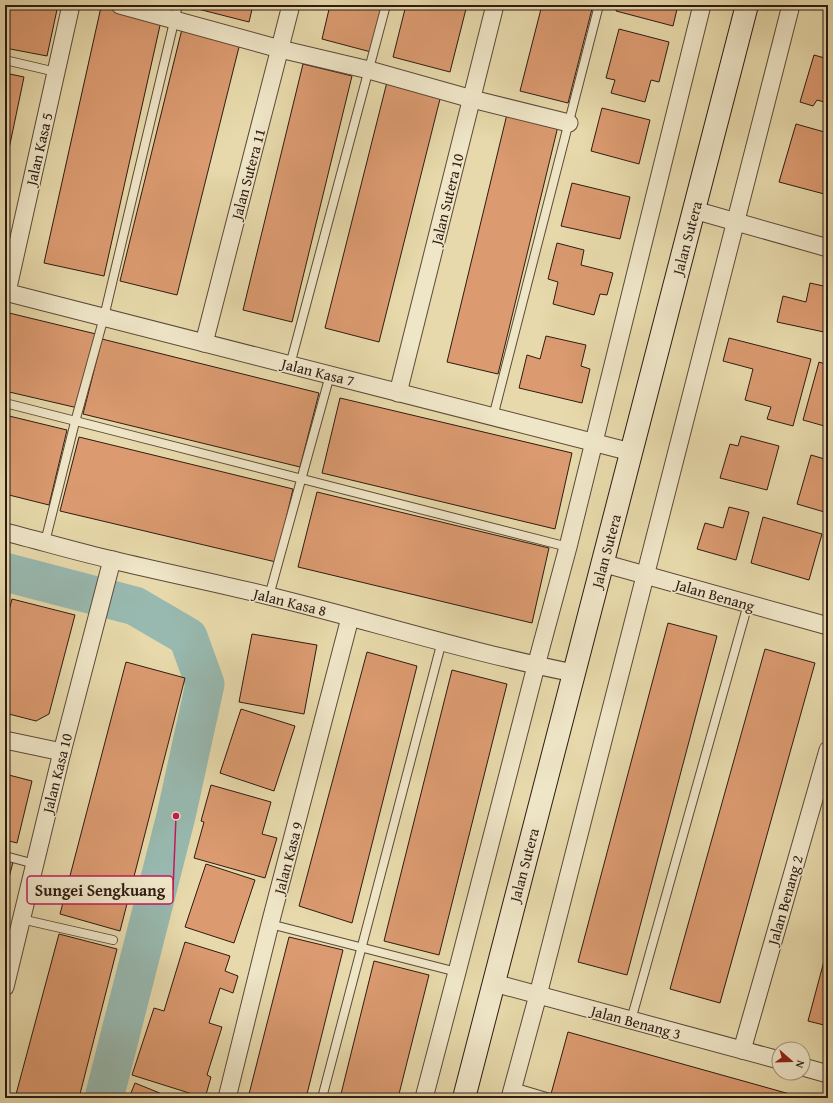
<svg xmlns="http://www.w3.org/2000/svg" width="833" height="1103" font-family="'Gentium Book Plus',serif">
  <rect width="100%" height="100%" fill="#e7d9ab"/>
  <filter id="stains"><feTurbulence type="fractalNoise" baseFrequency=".005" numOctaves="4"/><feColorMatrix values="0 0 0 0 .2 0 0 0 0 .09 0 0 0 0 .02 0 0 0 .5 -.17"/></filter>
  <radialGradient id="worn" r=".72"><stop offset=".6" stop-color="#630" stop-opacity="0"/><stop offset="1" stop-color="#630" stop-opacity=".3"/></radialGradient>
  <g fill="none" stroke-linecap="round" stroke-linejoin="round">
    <!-- river -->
    <polyline stroke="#98b9b0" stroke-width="39" points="5,572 135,606 188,637 205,684 176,816 104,1098"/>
  </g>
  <!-- building -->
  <g fill="#db9a70" stroke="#2e1b13">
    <polygon points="5,5 58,5 47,56 5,48"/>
    <polygon points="195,5 253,5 249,22 194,8"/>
    <polygon points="330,5 384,5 371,52 322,39"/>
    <polygon points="406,5 467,5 450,72 393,57"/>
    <polygon points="542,5 593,5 568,103 520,91"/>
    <polygon points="617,5 678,5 673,26 616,11"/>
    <polygon points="101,7 161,21 104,276 44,263"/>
    <polygon points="182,29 240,43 177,295 120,281"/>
    <polygon points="619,29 669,42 659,82 651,80 645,102 611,93 615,80 606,78"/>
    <polygon points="814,55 828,59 828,103 817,100 813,106 800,102"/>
    <polygon points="303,64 352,76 292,322 243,310"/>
    <polygon points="5,73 24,77 5,168"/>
    <polygon points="388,78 442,91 379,342 325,328"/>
    <polygon points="602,108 650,120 639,164 591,151"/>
    <polygon points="508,110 559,122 498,374 447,362"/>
    <polygon points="796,124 828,133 828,195 779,182"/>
    <polygon points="572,183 630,197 620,239 561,226"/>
    <polygon points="557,243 584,250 581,265 613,273 607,295 600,294 594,315 553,304 558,282 548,279"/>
    <polygon points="810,283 828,287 828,315 824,332 777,322 783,296 806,302"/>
    <polygon points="5,312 96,334 78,408 5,391"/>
    <polygon points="546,336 586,345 581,366 590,369 582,403 519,388 527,355 540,359"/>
    <polygon points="729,338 811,359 793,426 767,419 771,407 745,400 753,369 723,361"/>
    <polygon points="102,339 319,393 300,467 83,414"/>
    <polygon points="819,362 828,365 828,427 803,420"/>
    <polygon points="340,398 572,453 555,529 322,473"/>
    <polygon points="5,415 67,430 49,505 5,494"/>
    <polygon points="741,436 779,446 767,490 720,478 730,444 738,446"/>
    <polygon points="79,437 293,489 276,562 60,511"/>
    <polygon points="811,455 828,460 828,513 797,504"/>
    <polygon points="317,492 549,548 532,623 298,567"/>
    <polygon points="729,507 749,512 736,560 697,549 705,523 723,528"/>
    <polygon points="763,517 822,534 809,580 751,563"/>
    <polygon points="12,599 75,615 49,714 36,721 5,713 5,667 6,661 5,661 5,626"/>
    <polygon points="668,623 717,636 627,975 578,962"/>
    <polygon points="252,634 317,645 304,714 239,702"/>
    <polygon points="765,649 815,663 720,1003 670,989"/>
    <polygon points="367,652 417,666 352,923 299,906"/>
    <polygon points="126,662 185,678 120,931 60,914"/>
    <polygon points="452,670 507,684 439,955 384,941"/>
    <polygon points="241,709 295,726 274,791 220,773"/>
    <polygon points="5,774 32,781 17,843 5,840"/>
    <polygon points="211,785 271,802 262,834 277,838 265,878 194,858 204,822 201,821"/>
    <polygon points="5,860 13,862 5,893"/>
    <polygon points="206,864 255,880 234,943 185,927"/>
    <polygon points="59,934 117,949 79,1098 15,1098"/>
    <polygon points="289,937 343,950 306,1098 248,1098"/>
    <polygon points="185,942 230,956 225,971 238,976 233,993 220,988 209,1023 222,1027 207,1075 211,1077 205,1098 132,1075 154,1008 164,1011"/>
    <polygon points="828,946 828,1026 808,1021"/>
    <polygon points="374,961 429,975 398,1098 340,1098"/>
    <polygon points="568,1032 804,1098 567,1098 551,1094"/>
    <polygon points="135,1083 172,1098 129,1098"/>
  </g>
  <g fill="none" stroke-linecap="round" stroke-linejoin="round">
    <!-- lane casing -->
    <g stroke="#5c4a39" stroke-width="10">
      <g id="lane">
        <polyline points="5,60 56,72"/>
        <polyline points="290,365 386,5"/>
        <polyline points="5,403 568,547"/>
        <polyline points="493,417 599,5"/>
        <polyline points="45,542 75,422 104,317 178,5"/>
        <polyline points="269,596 330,375"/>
        <polyline points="5,856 35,864"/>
        <polyline points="21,919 113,940"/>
        <polyline points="270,924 457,972"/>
        <polyline points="631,1020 748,604"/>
        <polyline points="513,1087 550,1098"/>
        <polyline points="322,1098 442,641"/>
      </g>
    </g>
    <!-- street casing -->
    <g stroke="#5c4a39" stroke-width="19">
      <g id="street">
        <polyline points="120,5 280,49 369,70 472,99 569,123"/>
        <polyline points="694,210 828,248"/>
        <polyline points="5,292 631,452"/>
        <polyline points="7,292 71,5"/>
        <polyline points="204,343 291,5"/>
        <polyline points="398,393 495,5"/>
        <path d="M5,532C41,541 77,552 113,560C165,573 218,583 269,596C371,621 471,653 574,673"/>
        <polyline points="602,563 828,626"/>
        <polyline points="5,740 62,752"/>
        <polyline points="494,983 779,1060"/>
        <polyline points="5,987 62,752 112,560"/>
        <polyline points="742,1050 828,750"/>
        <polyline points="803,1067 828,1074"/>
        <polyline points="227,1098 270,924 350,618"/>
        <polyline points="424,1098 457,972 536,666 568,547 702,5"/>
        <polyline points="510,1098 538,995 791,5"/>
      </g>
    </g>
    <!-- secondary casing -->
    <g stroke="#2e1b13" stroke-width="24">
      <polyline id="secondary" points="464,1098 747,5"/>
    </g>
    <!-- lane -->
    <use href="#lane" stroke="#efe6c8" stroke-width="8"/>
    <!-- street -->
    <use href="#street" stroke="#efe6c8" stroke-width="17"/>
    <!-- secondary -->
    <use href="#secondary" stroke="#efe6c8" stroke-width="22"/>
  </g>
  <g text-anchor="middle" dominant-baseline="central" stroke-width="3" stroke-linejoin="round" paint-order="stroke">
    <!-- street labels -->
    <g font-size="15" fill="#2e1b13" stroke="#efe6c8">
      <text transform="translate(39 149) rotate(-77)">Jalan Kasa 5</text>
      <text transform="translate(248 174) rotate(-75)">Jalan Sutera 11</text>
      <text transform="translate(447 199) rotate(-76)">Jalan Sutera 10</text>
      <text transform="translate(687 238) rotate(-75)">Jalan Sutera</text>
      <text transform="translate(318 372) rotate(14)">Jalan Kasa 7</text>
      <text transform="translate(606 551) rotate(-75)">Jalan Sutera</text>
      <text transform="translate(715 595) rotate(16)">Jalan Benang</text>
      <text transform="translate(290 602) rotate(14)">Jalan Kasa 8</text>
      <text transform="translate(57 773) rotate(-76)">Jalan Kasa 10</text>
      <text transform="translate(288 858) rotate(-75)">Jalan Kasa 9</text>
      <text transform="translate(524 865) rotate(-75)">Jalan Sutera</text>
      <text transform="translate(785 900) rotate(-74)">Jalan Benang 2</text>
      <text transform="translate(636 1022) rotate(15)">Jalan Benang 3</text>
    </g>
  </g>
  <!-- callouts -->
  <path fill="none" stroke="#c2185b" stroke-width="1.5" d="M176 816L173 890"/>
  <circle fill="#c2185b" stroke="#efe6c8" stroke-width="1.5" cx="176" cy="816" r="4"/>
  <rect fill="#efe6c8" stroke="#c2185b" stroke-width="1.5" x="27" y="876" width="146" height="28" rx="4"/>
  <g font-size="16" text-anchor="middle" font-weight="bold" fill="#2e1b13">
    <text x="100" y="896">Sungei Sengkuang</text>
  </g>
  <!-- margin -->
  <rect width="833" height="1103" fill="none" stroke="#e7d9ab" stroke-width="20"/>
  <rect x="6" y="6" width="821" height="1091" fill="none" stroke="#2e1b13" stroke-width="2"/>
  <rect x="10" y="10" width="813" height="1083" fill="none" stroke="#2e1b13"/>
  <!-- north arrow -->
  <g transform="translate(791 1061) rotate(110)"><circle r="19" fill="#efe6c8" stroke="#a29580"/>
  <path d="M0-3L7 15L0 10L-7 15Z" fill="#8f2418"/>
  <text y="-6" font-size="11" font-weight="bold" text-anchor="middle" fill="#2e1b13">N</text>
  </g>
  <rect width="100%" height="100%" filter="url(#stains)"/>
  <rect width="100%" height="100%" fill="url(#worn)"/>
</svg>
